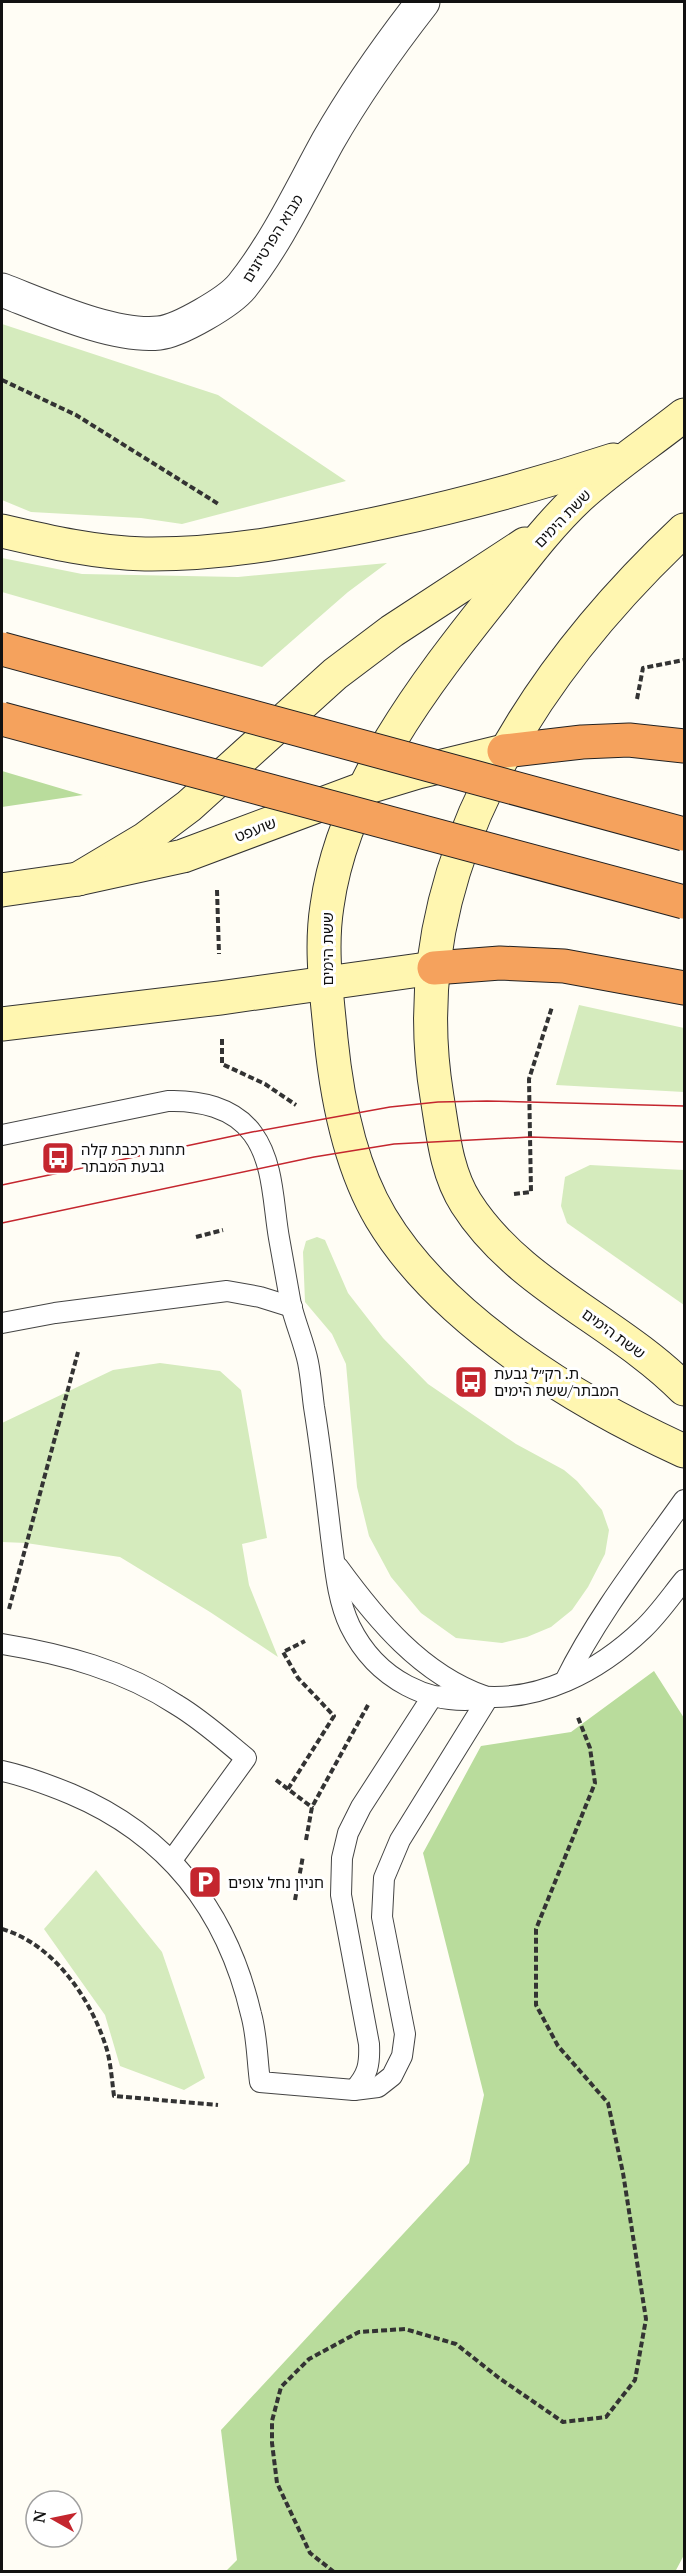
<svg xmlns="http://www.w3.org/2000/svg" width="686" height="2573" font-family="'PT Serif','Noto Sans Hebrew',serif">
  <rect width="100%" height="100%" fill="#fffdf5"/>
  <!-- green -->
  <g fill="#d5ebbd">
    <polygon points="2,324 218,395 346,481 182,524 141,518 31,512 2,500"/>
    <polygon points="2,558 82,574 238,577 387,563 348,592 262,667 2,592"/>
    <polygon points="579,1005 684,1028 684,1092 556,1085"/>
    <polygon points="590,1165 684,1170 684,1305 567,1223 561,1206 565,1177"/>
    <polygon points="317,1237 325,1240 348,1293 383,1338 428,1384 516,1444 564,1470 577,1481 602,1510 609,1530 605,1554 588,1587 572,1610 551,1627 527,1637 502,1643 456,1638 421,1613 391,1577 369,1536 357,1487 346,1364 332,1334 305,1302 303,1252 306,1241"/>
    <polygon points="160,1363 220,1371 241,1390 267,1538 242,1544 249,1585 278,1657 210,1612 120,1557 26,1543 2,1542 2,1423 113,1370"/>
    <polygon points="96,1870 162,1952 205,2078 184,2090 120,2066 105,2015 44,1929"/>
  </g>
  <!-- forest -->
  <g fill="#b9dc9c">
    <polygon points="2,771 83,795 2,807"/>
    <polygon points="654,1671 684,1718 684,2555 675,2572 226,2571 237,2560 221,2430 469,2163 484,2095 423,1853 481,1746 571,1732"/>
  </g>
  <g fill="none" stroke-linecap="round" stroke-linejoin="round">
    <!-- lane casing -->
    <g stroke="#444" stroke-width="22">
      <g id="lane">
        <path d="M2,1135L168,1101C198,1100 234,1107 253,1134C274,1163 273,1204 279,1238C283,1261 287,1283 291,1305C296,1325 304,1343 308,1362C311,1377 312,1392 314,1407C321,1450 326,1494 331,1537C335,1566 337,1599 350,1626C376,1679 430,1708 488,1698"/>
        <polyline points="2,1323 55,1313 227,1291 260,1297 292,1307"/>
        <path d="M338,1567C376,1619 421,1674 484,1696"/>
        <path d="M2,1644C63,1654 124,1670 177,1705C202,1720 224,1740 246,1758L172,1860"/>
        <path d="M565,1681C597,1616 642,1559 684,1500"/>
        <path d="M477,1696C539,1703 599,1671 643,1629C658,1615 671,1596 684,1580"/>
        <path d="M2,1771C25,1776 49,1785 71,1794C168,1835 227,1911 251,2014C257,2035 257,2059 260,2082L354,2090L378,2087L392,2076L402,2056L405,2034L382,1917L384,1878L400,1840L488,1698"/>
        <path d="M354,2090C368,2075 370,2064 369,2044L341,1895L342,1858L348,1833L361,1807L432,1697L445,1696"/>
      </g>
    </g>
    <!-- street casing -->
    <g stroke="#444" stroke-width="35">
      <path id="street" d="M2,290C44,306 114,338 159,333C179,331 229,302 242,286C277,242 301,190 328,141C356,92 388,47 423,2"/>
    </g>
    <!-- secondary casing -->
    <g stroke="#333" stroke-width="35">
      <g id="secondary">
        <path d="M684,415C650,442 612,467 579,497C548,526 523,560 497,593C425,683 343,789 327,906C320,950 327,995 331,1039C337,1099 350,1166 381,1218C442,1320 578,1403 684,1451"/>
        <path d="M684,530C529,676 400,874 437,1097C443,1133 446,1172 466,1203C518,1285 618,1322 684,1389"/>
        <path d="M2,531C49,542 97,553 145,554C226,555 306,539 384,522C462,505 537,485 613,460"/>
        <polyline points="78,879 145,839 189,806 335,674 392,631 525,544"/>
        <polyline points="2,890 78,879 183,856 365,788 418,772 504,751"/>
        <polyline points="2,1024 220,998 434,968"/>
      </g>
    </g>
    <!-- highway casing -->
    <g stroke="#222" stroke-width="35">
      <g id="highway">
        <polyline points="504,751 582,742 629,740 684,746"/>
        <polyline points="434,968 500,963 564,966 684,988"/>
      </g>
    </g>
    <!-- path -->
    <g stroke="#333" stroke-width="4" stroke-dasharray="6 3" stroke-linecap="butt">
      <polyline points="2,380 76,415 220,505"/>
      <polyline points="637,699 643,668 684,660"/>
      <polyline points="217,890 219,954"/>
      <polyline points="222,1039 222,1064 265,1084 296,1105"/>
      <polyline points="514,1194 531,1192 529,1079 552,1007"/>
      <polyline points="196,1237 223,1230"/>
      <polyline points="9,1609 78,1352"/>
      <polyline points="276,1780 313,1808"/>
      <polyline points="288,1789 334,1716 298,1678 283,1652 305,1641"/>
      <polyline points="306,1840 312,1807 368,1705"/>
      <polyline points="295,1900 303,1856"/>
      <path d="M2,1929C54,1944 92,2000 107,2050C111,2065 112,2081 114,2096L218,2105"/>
      <polyline points="334,2572 310,2553 277,2483 272,2443 272,2421 281,2387 309,2359 359,2332 405,2329 456,2344 499,2378 563,2422 606,2417 635,2380 646,2319 623,2173 608,2103 558,2046 536,2005 536,1929 595,1783 590,1748 577,1715"/>
    </g>
    <!-- lane -->
    <use href="#lane" stroke="#fff" stroke-width="20"/>
    <!-- street -->
    <use href="#street" stroke="#fff" stroke-width="33"/>
    <!-- secondary -->
    <use href="#secondary" stroke="#fff6b0" stroke-width="33"/>
    <!-- highway -->
    <use href="#highway" stroke="#f5a25d" stroke-width="33"/>
    <!-- tram -->
    <g stroke="#c4262e" stroke-width="1.5">
      <polyline points="2,1185 252,1132 390,1107 438,1102 487,1101 684,1106"/>
      <polyline points="2,1223 314,1157 394,1144 530,1137 684,1142"/>
    </g>
    <!-- highway-bridge casing -->
    <g stroke="#222" stroke-width="35" stroke-linecap="butt">
      <g id="highway-bridge">
        <polyline points="2,649 684,834"/>
        <polyline points="2,719 684,902"/>
      </g>
    </g>
    <!-- highway-bridge -->
    <use href="#highway-bridge" stroke="#f5a25d" stroke-width="33"/>
  </g>
  <!-- icons -->
  <defs>
    <g id="bus-square" transform="scale(1.725)"><rect x="-9" y="-9" width="18" height="18" rx="4" fill="#c4262e" stroke="#fff"/><path d="M-5-6H5V4H4V6H2V4H-2V6H-4V4H-5ZM-3.5-4V0h7V-4ZM-3.5 1.2v1.5H-2V1.2ZM2 1.2v1.5H3.5V1.2Z" fill="#fff"/></g>
    <g id="parking-square" transform="scale(1.725)"><rect x="-9" y="-9" width="18" height="18" rx="4" fill="#c4262e" stroke="#fff"/><path d="M-3.5-5.5H1a3.5 3.5 0 0 1 0 7H-1V5.5H-3.5ZM-1-3.4V-.6H.8a1.4 1.4 0 0 0 0-2.8Z" fill="#fff"/></g>
  </defs>
  <g fill-rule="evenodd">
    <use href="#bus-square" x="58" y="1158"/>
    <use href="#bus-square" x="471" y="1382"/>
    <use href="#parking-square" x="205" y="1882"/>
  </g>
  <g text-anchor="middle" dominant-baseline="central" stroke-width="6" stroke-linejoin="round" paint-order="stroke">
    <!-- street labels -->
    <g font-size="15" fill="#111" stroke="#fff">
      <text transform="translate(272 238) rotate(-58)">מבוא הפרטיזנים</text>
      <text transform="translate(562 518) rotate(-46)">ששת הימים</text>
      <text transform="translate(255 829) rotate(-21)">שועפט</text>
      <text transform="translate(327 949) rotate(-90)">ששת הימים</text>
      <text transform="translate(614 1333) rotate(36)">ששת הימים</text>
    </g>
    <!-- poi labels -->
    <g font-size="15" fill="#111" stroke="#fff" text-anchor="start">
      <text x="81" y="1149">תחנת רכבת קלה<tspan x="81" dy="17">גבעת המבתר</tspan></text>
      <text x="494" y="1373">ת. רק״ל גבעת<tspan x="494" dy="17">המבתר/ששת הימים</tspan></text>
      <text x="228" y="1882">חניון נחל צופים</text>
    </g>
  </g>
  <!-- border -->
  <rect width="686" height="2573" fill="none" stroke="#111111" stroke-width="6"/>
  <!-- north arrow -->
  <g transform="translate(54 2519) rotate(279)"><circle r="28" fill="#ffffff" stroke="#a0a0a0" stroke-width="1.5"/>
  <path d="M0-4.5L10 22L0 15L-10 22Z" fill="#c4262e"/>
  <text y="-9" font-size="16" font-weight="bold" text-anchor="middle" fill="#111111">N</text>
  </g>
</svg>
